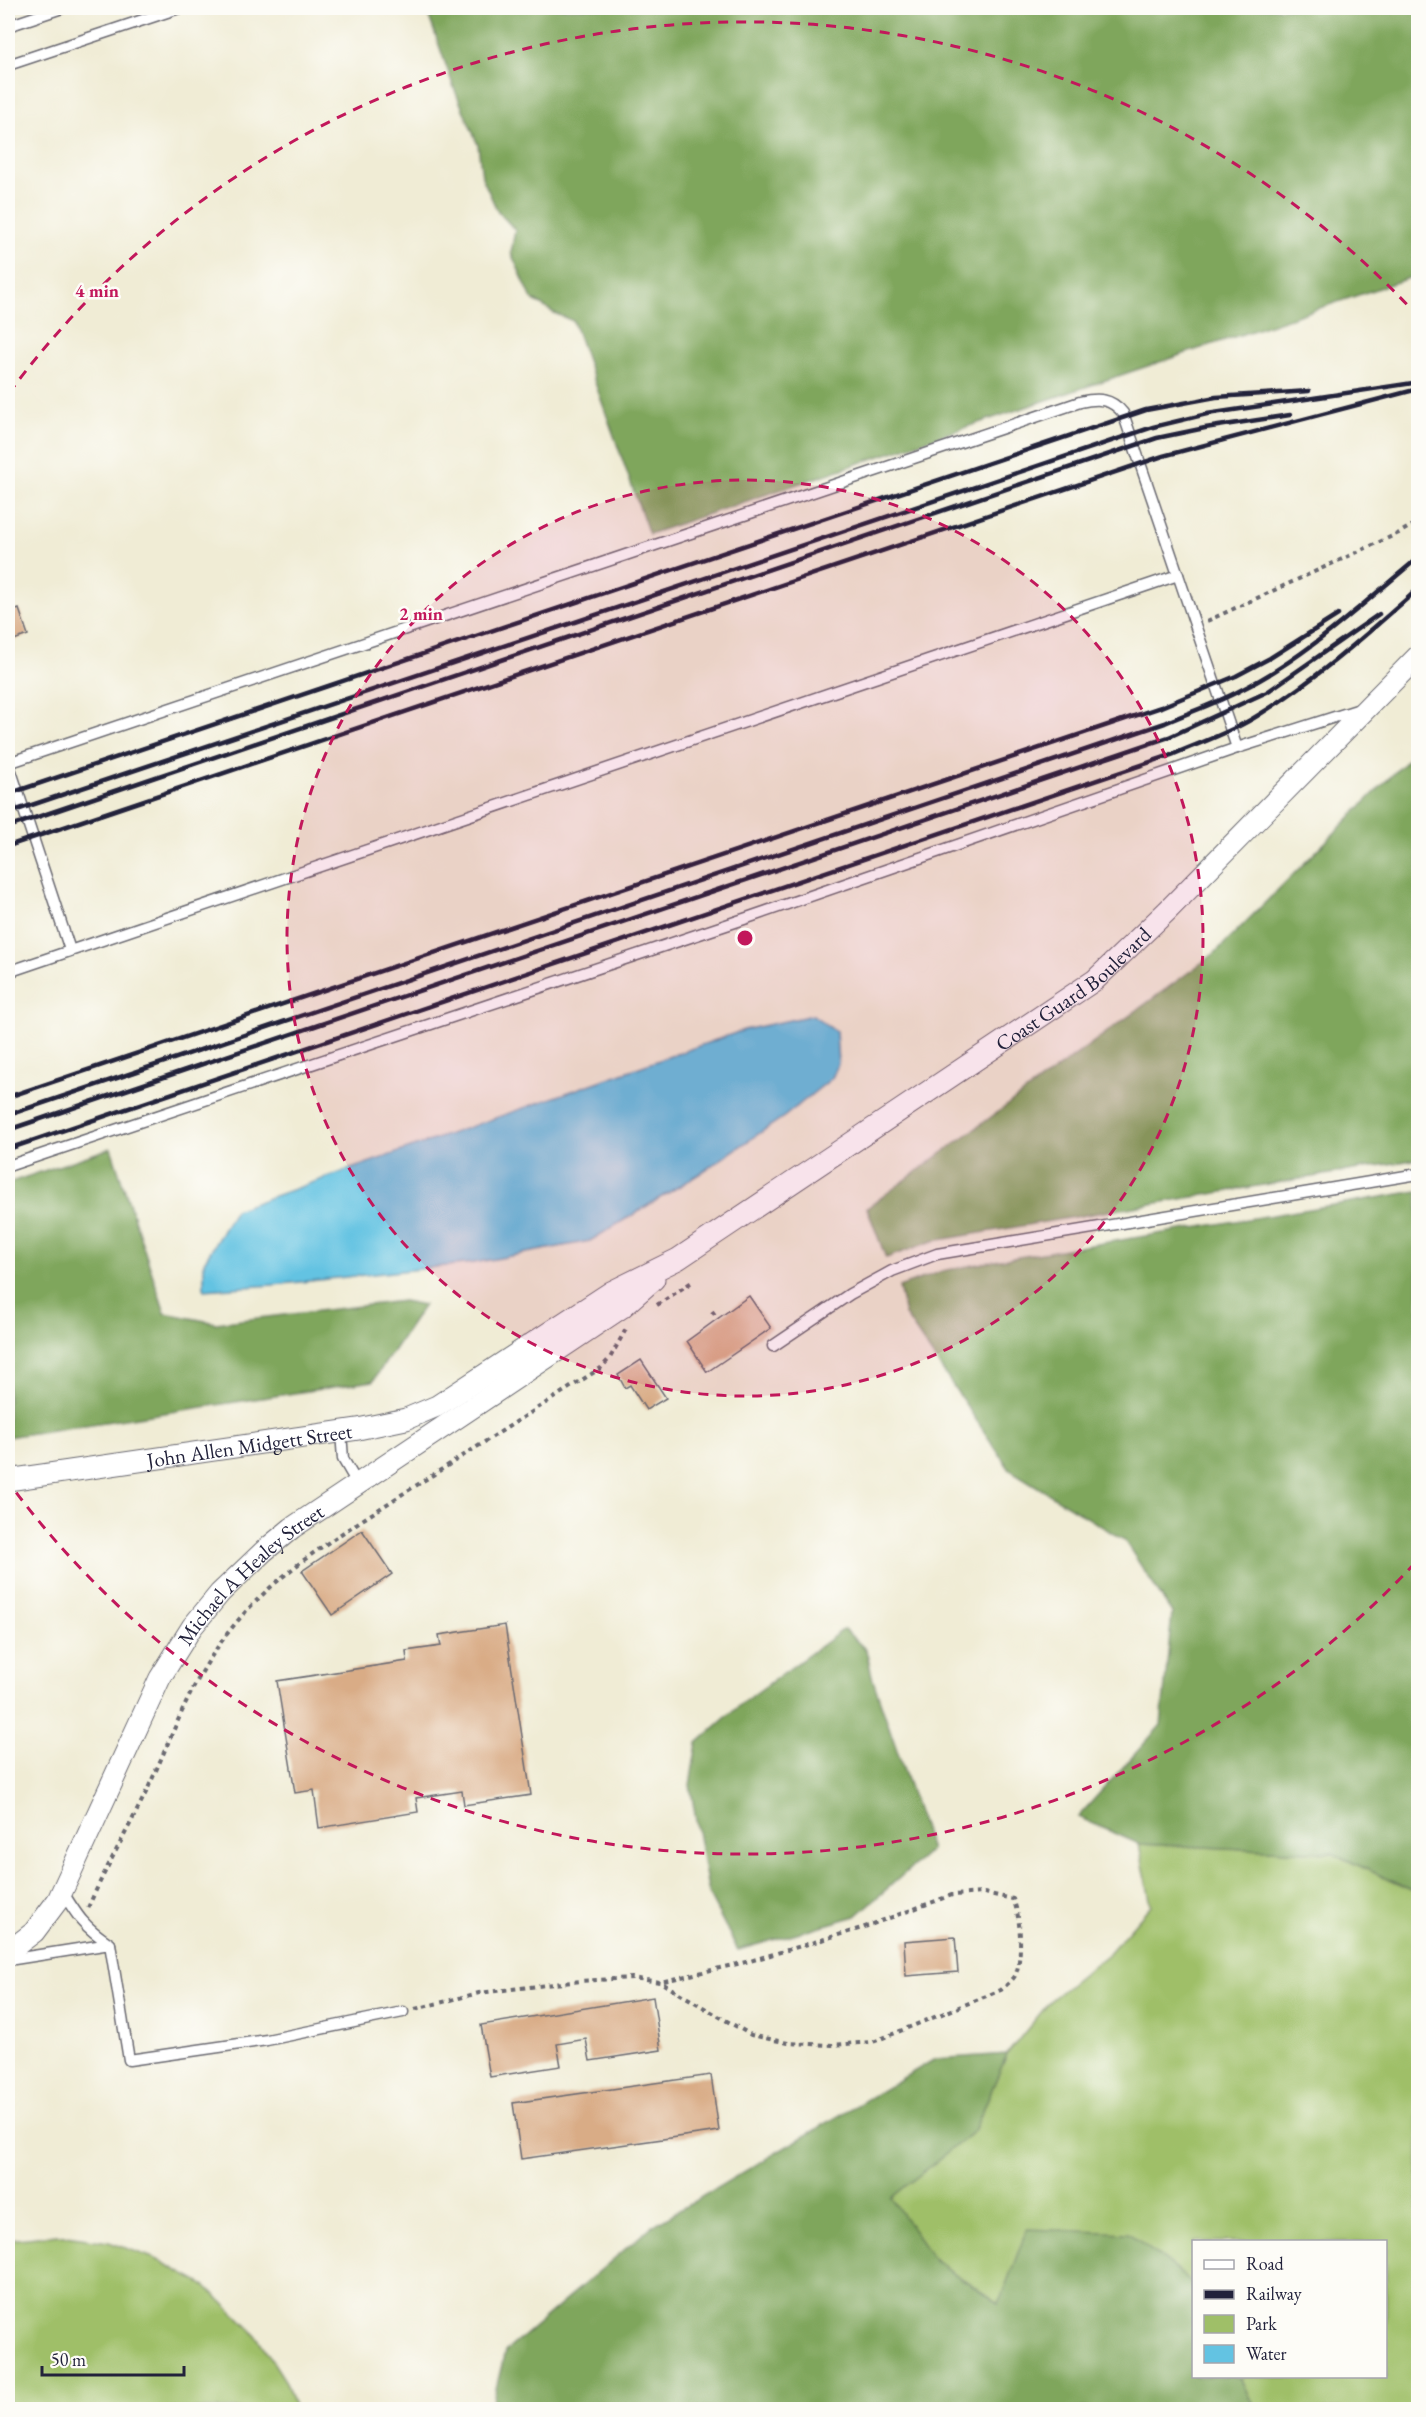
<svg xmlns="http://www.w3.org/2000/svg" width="1426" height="2417" font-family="'EB Garamond',serif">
  <rect width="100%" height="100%" fill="#fdfcf7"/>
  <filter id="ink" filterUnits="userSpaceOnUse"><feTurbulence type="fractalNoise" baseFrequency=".0167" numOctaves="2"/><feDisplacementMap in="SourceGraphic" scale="12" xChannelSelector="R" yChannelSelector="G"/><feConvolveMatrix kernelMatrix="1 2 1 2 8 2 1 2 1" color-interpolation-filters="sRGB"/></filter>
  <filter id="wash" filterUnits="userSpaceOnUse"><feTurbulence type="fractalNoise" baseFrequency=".008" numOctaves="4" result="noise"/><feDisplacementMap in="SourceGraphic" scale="24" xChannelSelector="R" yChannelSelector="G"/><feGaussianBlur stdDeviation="1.35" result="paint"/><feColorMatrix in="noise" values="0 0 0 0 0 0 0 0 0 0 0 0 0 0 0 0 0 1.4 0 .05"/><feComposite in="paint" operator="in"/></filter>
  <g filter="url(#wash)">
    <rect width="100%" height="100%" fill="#f0ecd5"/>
    <!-- green -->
    <g fill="#9fbf68" stroke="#607052" stroke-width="1.5">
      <polygon points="1139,1844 1332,1853 1418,1893 1418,2409 1259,2409 1249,2397 1240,2377 1386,2376 1386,2242 1194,2242 1193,2283 1128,2233 999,2303 934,2260 890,2198 974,2131 1007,2054 1052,1999 1109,1953 1151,1905"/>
      <polygon points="58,2235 109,2242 156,2259 206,2286 256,2335 286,2382 295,2409 8,2409 8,2240"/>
    </g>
    <!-- forest -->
    <g fill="#7fa65c" stroke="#50644c" stroke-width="1.5">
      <polygon points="426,8 1418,8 1418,275 649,534 573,321 554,313 532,299 511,253 515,230 497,210 482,177 478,145 454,88"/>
      <polygon points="1418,749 1418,1159 933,1241 886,1258 867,1208 1215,953"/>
      <polygon points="111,1148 165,1313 216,1323 403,1301 424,1305 373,1381 8,1437 8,1183"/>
      <polygon points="1418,1191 1418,1893 1332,1853 1139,1844 1078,1817 1161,1725 1172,1613 1124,1540 1010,1470 905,1315 899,1287 942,1271 1000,1260"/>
      <polygon points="844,1629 866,1650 873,1680 931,1850 856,1916 738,1950 709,1895 690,1785 697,1743 741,1704"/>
      <polygon points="1007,2054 974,2131 891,2198 934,2260 999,2303 1027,2229 1128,2233 1193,2283 1194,2376 1240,2377 1249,2397 1259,2409 491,2409 505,2352 652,2226 935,2059"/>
    </g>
    <!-- water -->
    <polygon fill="#63c3e2" stroke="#42728e" stroke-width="1.5" points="813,1015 836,1032 838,1064 832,1078 785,1116 699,1174 590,1241 474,1263 273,1285 204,1290 204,1262 235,1210 744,1030"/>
    <g id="blocks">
      <!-- building -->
      <g fill="#d9ac86">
        <polygon points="19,609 28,635 8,642 8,613"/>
        <polygon points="749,1296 771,1328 707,1372 687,1341"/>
        <polygon points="641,1360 666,1398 646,1410 630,1385 625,1388 618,1375"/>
        <polygon points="362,1530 392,1574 332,1615 302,1571"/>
        <polygon points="505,1625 531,1795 464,1805 462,1791 416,1798 418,1812 319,1828 314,1790 295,1793 277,1681 407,1661 406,1651 441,1646 439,1635"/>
        <polygon points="955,1937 958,1972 906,1976 904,1941"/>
        <polygon points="653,1997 661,2050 590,2061 586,2039 557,2044 561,2066 490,2077 481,2025"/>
        <polygon points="711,2075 719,2131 521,2159 513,2103"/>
      </g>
    </g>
  </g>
  <g filter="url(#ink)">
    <use href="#blocks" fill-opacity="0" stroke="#6a6971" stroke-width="1.5"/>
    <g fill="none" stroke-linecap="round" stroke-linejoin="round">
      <!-- service casing -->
      <g stroke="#6a6971" stroke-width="13">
        <g id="service">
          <polyline points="8,26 62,8"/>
          <polyline points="8,65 179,8"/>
          <polyline points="8,762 70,950"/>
          <path d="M8,763L1080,402C1098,398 1111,398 1123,413L1237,748"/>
          <polyline points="8,972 1178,575"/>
          <polyline points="8,1166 747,918 1237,748 1360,709"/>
          <polyline points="773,1346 850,1294 892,1271 937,1254 1418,1174"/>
          <polyline points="341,1432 343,1459 357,1483"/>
          <path d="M62,1891C78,1917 84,1927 110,1944L129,2060L267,2040L403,2012"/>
          <polyline points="8,1960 110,1944"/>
        </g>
      </g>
      <!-- minor casing -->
      <g stroke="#6a6971" stroke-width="23">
        <g id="minor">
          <path id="s1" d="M8,1480L358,1429L406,1419L437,1406L611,1292L678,1259L1095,980L1167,911L1418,656"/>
          <path id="s2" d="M8,1952L34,1932L58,1900L160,1678L192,1627L220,1593L264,1551L292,1528L621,1308L654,1279"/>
        </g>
      </g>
      <!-- path -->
      <g stroke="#6a6971" stroke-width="4" stroke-dasharray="4.5 4.5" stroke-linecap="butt">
        <polyline points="1207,621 1399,533 1418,522"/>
        <polyline points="657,1305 692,1282"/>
        <polyline points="712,1311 718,1319"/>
        <path d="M88,1908C106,1866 130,1827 149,1786C174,1732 193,1676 231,1629C276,1572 341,1534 401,1495C468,1453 534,1410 601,1368L610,1358L626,1329"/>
        <path d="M415,2009L479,1993L580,1981L632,1978L660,1982L751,2035L788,2043L832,2045L873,2042L1001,1990C1005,1986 1012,1981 1015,1976C1023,1958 1021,1917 1013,1899L984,1893L952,1895L862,1928L750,1961L660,1982"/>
      </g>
      <!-- service -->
      <use href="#service" stroke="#fff" stroke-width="10"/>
      <!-- minor -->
      <use href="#minor" stroke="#fff" stroke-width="21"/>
      <!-- rail -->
      <g stroke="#22223b" stroke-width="4.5">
        <polyline points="8,794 1146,410 1216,397 1309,391"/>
        <polyline points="8,813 1153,427 1207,414 1413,383"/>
        <polyline points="8,827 1157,438 1205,428 1290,415"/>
        <polyline points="8,846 1163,456 1418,389"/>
        <polyline points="8,1097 1161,707 1236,676 1270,658 1338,615"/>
        <path d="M8,1115L1165,723C1190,712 1217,703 1241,690C1307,657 1362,604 1418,558"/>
        <polyline points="8,1130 1169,737 1267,692 1379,614"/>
        <path d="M8,1149L1174,754C1202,742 1232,732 1257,716C1316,680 1367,634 1418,589"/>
      </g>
    </g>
  </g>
  <!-- distance rings -->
  <circle cx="745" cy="938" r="458" fill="#c2185b" fill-opacity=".12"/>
  <g fill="none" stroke="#c2185b" stroke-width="3" stroke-dasharray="10 8">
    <circle cx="745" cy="938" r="458"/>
    <path d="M1415 1563A916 916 0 0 1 9 1483M9 393A916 916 0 0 1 1415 313"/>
  </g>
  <g text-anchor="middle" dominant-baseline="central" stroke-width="5" stroke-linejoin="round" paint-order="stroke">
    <!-- street labels -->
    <g font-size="21" fill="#22223b" stroke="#fdfcf7">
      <text stroke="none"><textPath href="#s1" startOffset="1198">Coast Guard Boulevard</textPath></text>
      <text stroke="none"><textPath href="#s1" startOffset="244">John Allen Midgett Street</textPath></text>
      <text stroke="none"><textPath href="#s2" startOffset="456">Michael A Healey Street</textPath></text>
    </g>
  </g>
  <circle cx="745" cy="938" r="9" fill="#c2185b" stroke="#fdfcf7" stroke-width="3"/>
  <g font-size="18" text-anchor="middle" font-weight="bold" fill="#c2185b" stroke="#fdfcf7" stroke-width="5" stroke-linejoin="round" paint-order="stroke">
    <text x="97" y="297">4 min</text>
    <text x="421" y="620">2 min</text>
  </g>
  <!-- margin -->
  <rect width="1426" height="2417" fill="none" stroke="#fdfcf7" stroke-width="30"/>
  <!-- legend -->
  <rect x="1192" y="2240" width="195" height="138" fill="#fdfcf7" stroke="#a5a5ac" stroke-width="1.5"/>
  <rect x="1204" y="2260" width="30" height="9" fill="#ffffff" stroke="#a5a5ac" stroke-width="1.5"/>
  <text x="1246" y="2270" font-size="18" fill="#22223b">Road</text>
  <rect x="1204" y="2290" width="30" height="9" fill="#22223b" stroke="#a5a5ac" stroke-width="1.5"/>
  <text x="1246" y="2300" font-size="18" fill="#22223b">Railway</text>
  <rect x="1204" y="2315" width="30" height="18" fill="#9fbf68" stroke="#a5a5ac" stroke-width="1.5"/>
  <text x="1246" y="2330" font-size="18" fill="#22223b">Park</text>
  <rect x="1204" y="2345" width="30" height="18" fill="#63c3e2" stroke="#a5a5ac" stroke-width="1.5"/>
  <text x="1246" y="2360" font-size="18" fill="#22223b">Water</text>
  <!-- scale -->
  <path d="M42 2366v9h142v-9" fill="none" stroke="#22223b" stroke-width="3"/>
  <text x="51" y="2366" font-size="18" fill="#22223b" stroke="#fdfcf7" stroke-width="4.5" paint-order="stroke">50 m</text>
</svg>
